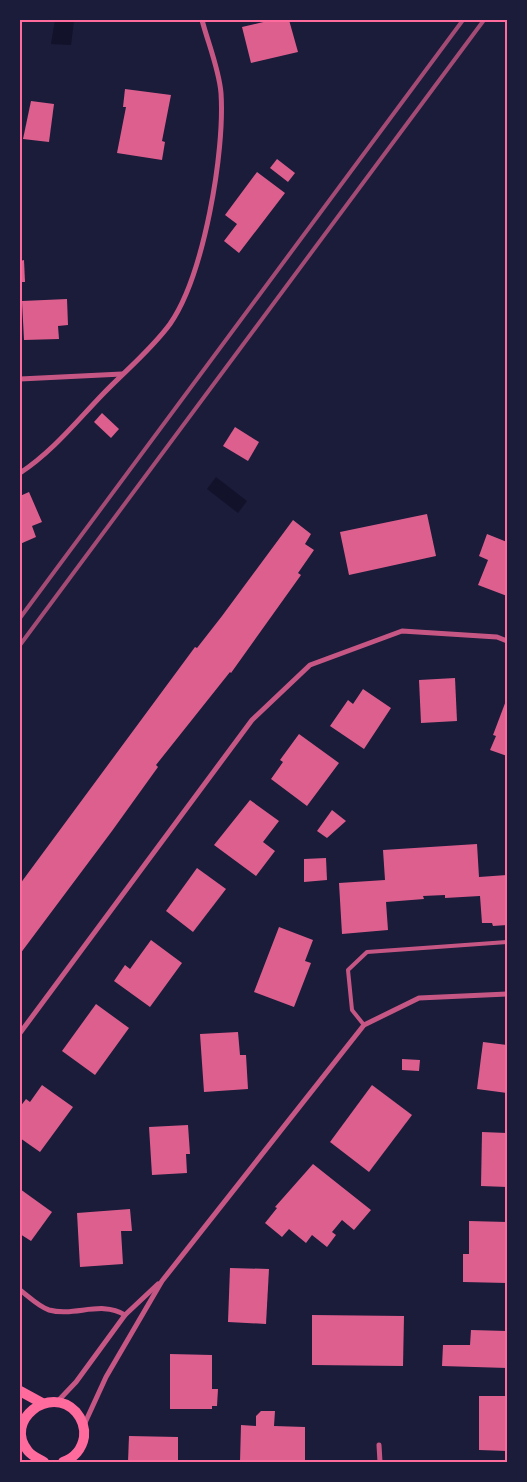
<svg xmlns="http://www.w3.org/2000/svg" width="527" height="1482" font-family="Helvetica,sans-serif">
  <rect width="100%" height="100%" fill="#1b1b3a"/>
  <!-- water -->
  <g fill="#12122b">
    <polygon points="55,20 74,20 71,45 51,44"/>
    <polygon points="216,477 247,501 238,513 207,489"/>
  </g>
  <!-- building -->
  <g fill="#dd5f8e">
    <polygon points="272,20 289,20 298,52 251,63 242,27"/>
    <polygon points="125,89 171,95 162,141 165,142 162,160 117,153 126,107 123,107"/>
    <polygon points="31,101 54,104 49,142 23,139"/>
    <polygon points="277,159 295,173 288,182 270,168"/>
    <polygon points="257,172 285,193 239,253 224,241 237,224 225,215"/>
    <polygon points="24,260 25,282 20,282 20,261"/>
    <polygon points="67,299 68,325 58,326 59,339 24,340 22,301"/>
    <polygon points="102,413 119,429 111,438 94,422"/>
    <polygon points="235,427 259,442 248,461 223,446"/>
    <polygon points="29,492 42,522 32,526 36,537 20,544 20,496"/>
    <polygon points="427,514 436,556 349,575 340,532"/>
    <polygon points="293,520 311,534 305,544 314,550 298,573 301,575 231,673 230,672 156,765 158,767 112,831 20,954 20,884 195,647 197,648 222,616"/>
    <polygon points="487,534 507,542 507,596 478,585 488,560 479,556"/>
    <polygon points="455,678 457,721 421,723 419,680"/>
    <polygon points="363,689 391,708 364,749 330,726 348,700 353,704"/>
    <polygon points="507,698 507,756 490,750 496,736 493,735"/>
    <polygon points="299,734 339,763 307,806 271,779 283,762 280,760"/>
    <polygon points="250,800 279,821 263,842 275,851 256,876 214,845"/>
    <polygon points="332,810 346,821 327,838 317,831"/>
    <polygon points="477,844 479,877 507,875 507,925 493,926 492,923 482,923 480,896 445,898 445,895 423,896 424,899 386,902 388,930 342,934 339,883 385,880 383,850"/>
    <polygon points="326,858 327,880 304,882 304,859"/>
    <polygon points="197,868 226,889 193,932 166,911"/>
    <polygon points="279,927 313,940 305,961 311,963 294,1007 254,992"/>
    <polygon points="151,940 182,963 150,1007 114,981 125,965 130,969"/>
    <polygon points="96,1004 129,1028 95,1075 62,1051"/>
    <polygon points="238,1032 240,1055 246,1055 248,1089 204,1092 200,1034"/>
    <polygon points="483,1042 507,1045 507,1093 477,1089"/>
    <polygon points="402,1059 420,1060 419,1071 402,1070"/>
    <polygon points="42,1085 73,1107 40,1152 20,1138 20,1107 26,1099 30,1102"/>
    <polygon points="372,1085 412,1115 369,1172 330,1142"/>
    <polygon points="188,1125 190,1154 186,1154 187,1173 152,1175 149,1127"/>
    <polygon points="482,1132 507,1133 507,1187 481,1186"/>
    <polygon points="313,1164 371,1210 354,1230 342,1220 332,1232 336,1235 327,1247 312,1235 306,1243 289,1229 282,1237 265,1223 277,1208 275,1207"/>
    <polygon points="20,1189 52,1212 31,1241 20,1234"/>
    <polygon points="130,1209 132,1231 121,1231 123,1264 80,1267 77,1213"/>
    <polygon points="469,1221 507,1222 507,1283 463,1282 463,1254 469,1254"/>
    <polygon points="230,1268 269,1269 266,1324 228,1322"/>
    <polygon points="312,1315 404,1316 403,1366 312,1365"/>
    <polygon points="471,1330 507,1331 507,1368 442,1366 443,1345 470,1345"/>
    <polygon points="170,1354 212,1355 212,1389 218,1389 217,1406 212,1406 212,1409 170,1409"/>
    <polygon points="479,1396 507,1396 507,1451 479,1450"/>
    <polygon points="261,1411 275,1411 274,1426 305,1427 305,1462 240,1462 241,1425 256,1426 256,1416"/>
    <polygon points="129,1436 178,1437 178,1462 128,1462"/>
  </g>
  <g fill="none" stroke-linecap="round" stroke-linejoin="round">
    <!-- service -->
    <polyline stroke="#c65784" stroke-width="4" points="364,1025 352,1010 348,970 367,952 507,942"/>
    <!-- minor -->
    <g stroke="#c65784" stroke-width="5">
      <polyline points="20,379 122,374"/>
      <path d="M20,473C52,452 76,422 102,395C125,371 151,350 170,324C204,275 225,152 221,93C219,69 208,43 202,20"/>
      <polyline points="20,1033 252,720 310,665 402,631 497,637 507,641"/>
      <path d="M20,1290C28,1296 39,1307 49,1310C75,1317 101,1300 125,1315"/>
      <polyline points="57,1402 76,1382 125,1315 158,1284"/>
      <polyline points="84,1425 106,1377 162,1281 364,1025 419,998 507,994"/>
      <polyline points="379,1445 380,1462"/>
    </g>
    <!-- secondary -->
    <g stroke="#ff6b9d" stroke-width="10">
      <polyline points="20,1391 42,1403"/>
      <path d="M44,1462C39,1459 32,1456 28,1451C3,1421 50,1384 76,1412C82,1419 85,1428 84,1437C82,1449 74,1458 63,1462"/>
    </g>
    <!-- rail -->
    <g stroke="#a44b75" stroke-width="4">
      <polyline points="20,618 463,20"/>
      <polyline points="20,645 484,20"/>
    </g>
  </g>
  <!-- border -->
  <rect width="527" height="1482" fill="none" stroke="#1b1b3a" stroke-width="42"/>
  <rect x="21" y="21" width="485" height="1440" fill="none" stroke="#ff6b9d" stroke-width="2"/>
</svg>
